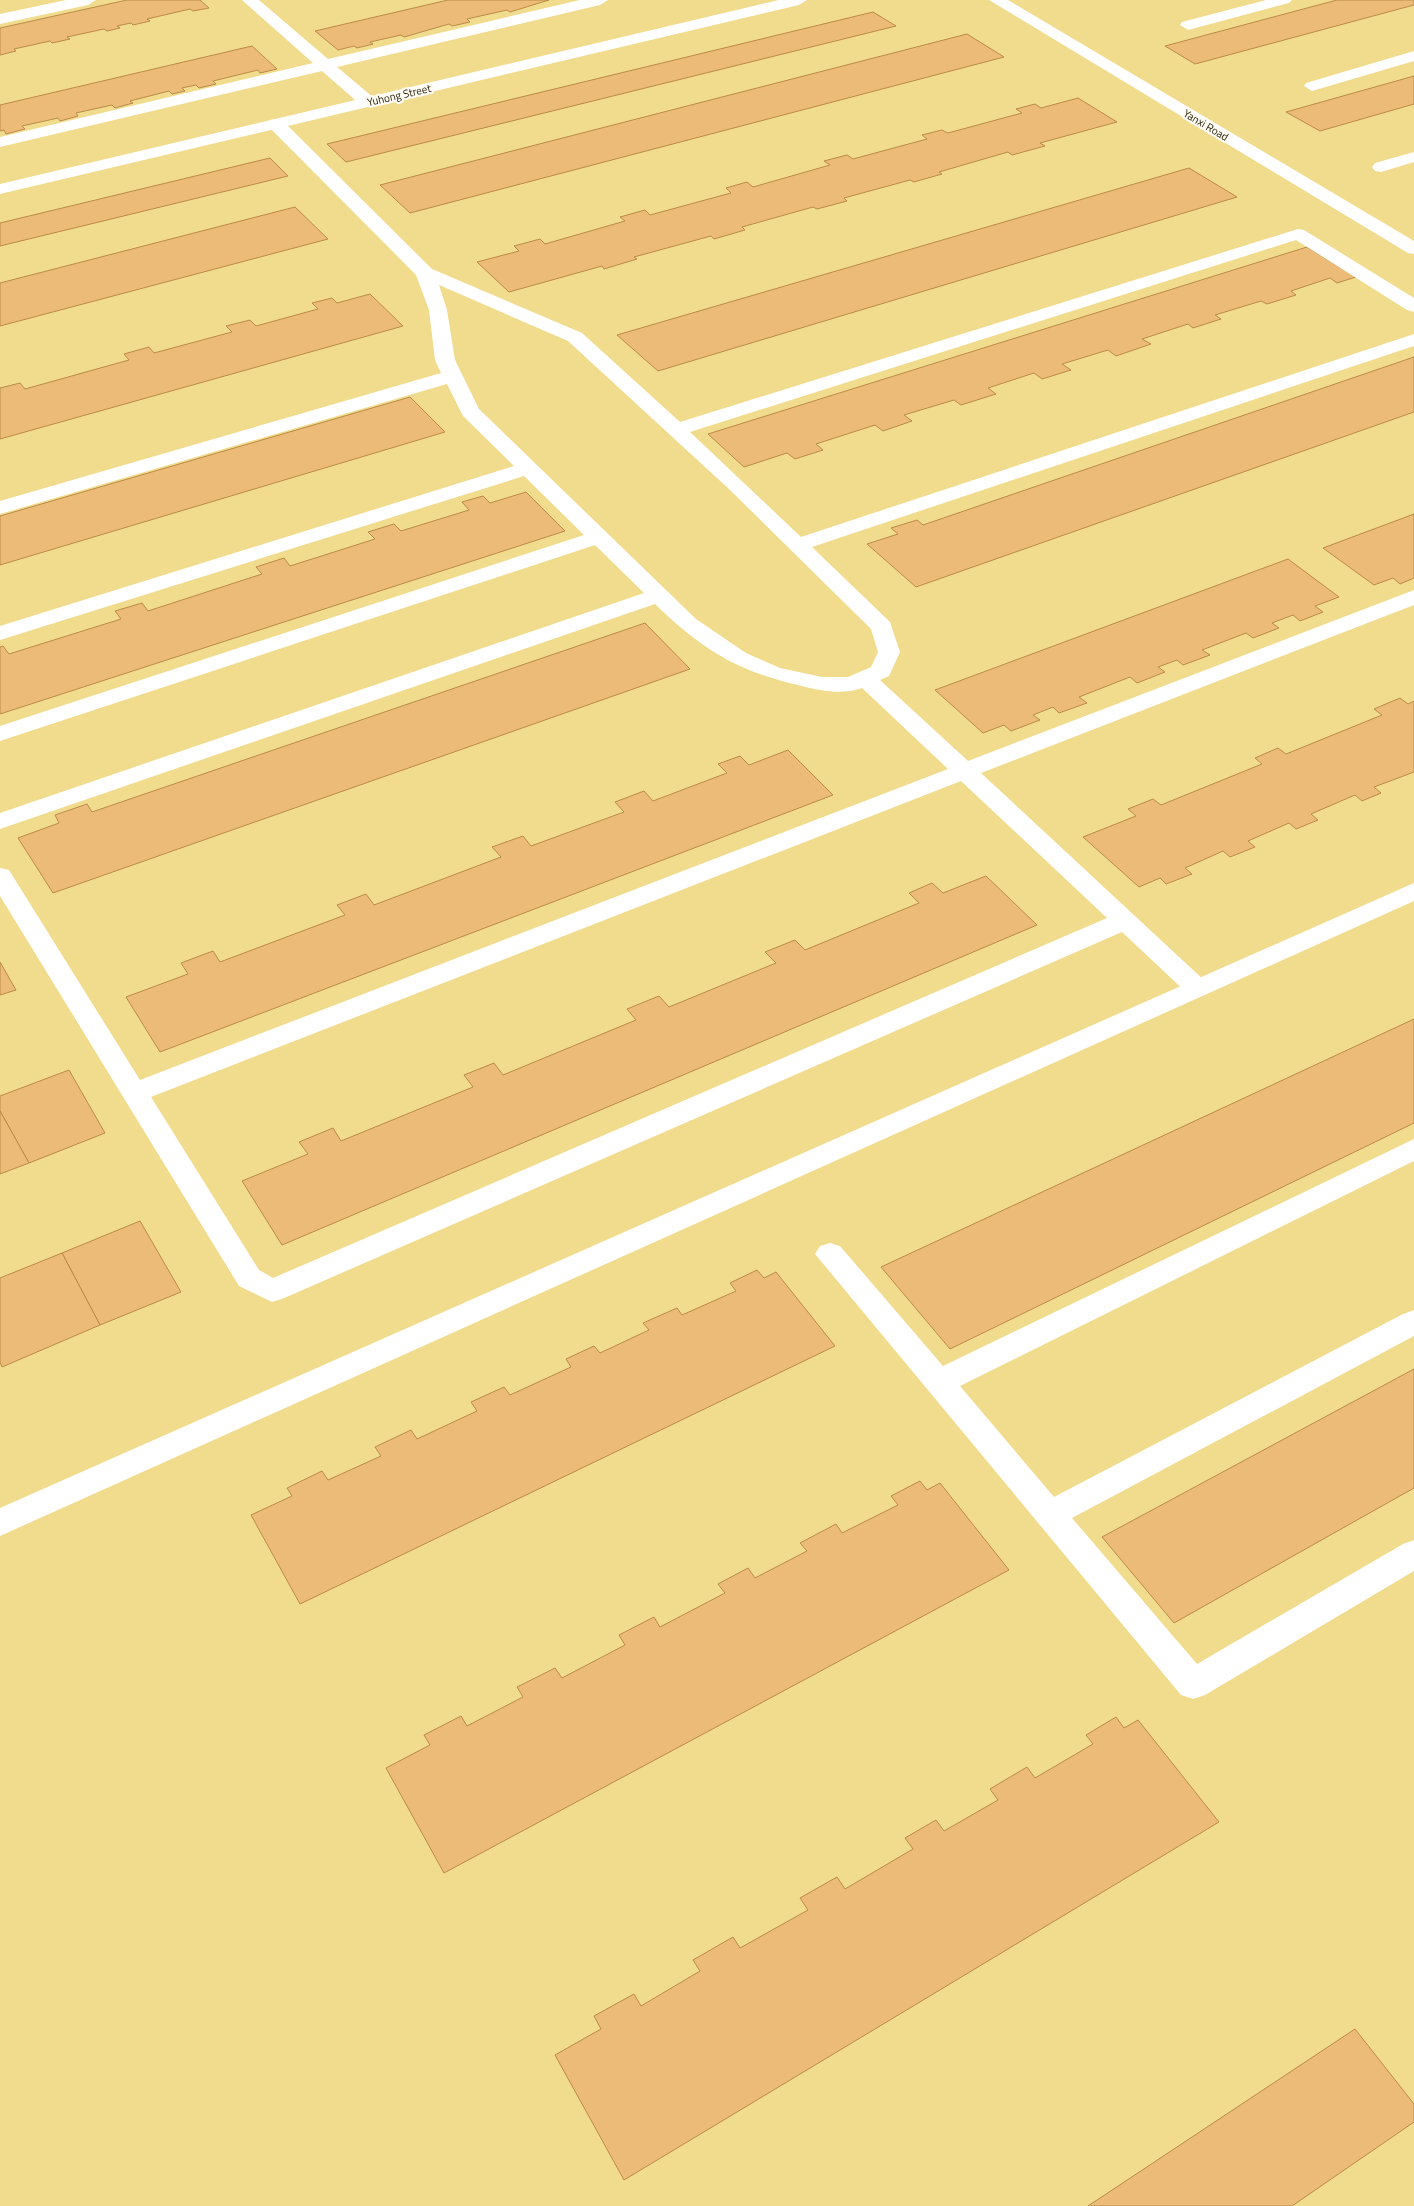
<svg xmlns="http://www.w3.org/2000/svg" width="1414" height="2206" font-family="'Titillium Web',sans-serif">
  <rect width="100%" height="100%" fill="#f1db8c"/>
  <!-- building -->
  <g fill="#edbb78" stroke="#ba8b48">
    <polygon points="127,0 200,0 209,8 193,11 190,9 147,19 150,21 133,25 131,23 117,26 120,28 107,31 104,29 67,37 70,39 52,43 50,41 14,49 16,51 0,55 0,28"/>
    <polygon points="448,0 549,0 510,12 507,10 467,19 470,22 452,26 449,24 404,37 401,35 370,42 373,44 357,48 354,46 338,50 315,31"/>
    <polygon points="1337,0 1414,0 1414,5 1195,64 1165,46"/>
    <polygon points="873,12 896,26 346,162 327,144"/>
    <polygon points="967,34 1004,57 410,213 380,185"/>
    <polygon points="252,46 277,69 260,73 258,70 213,81 216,84 199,88 196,85 182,88 185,91 172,94 169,91 130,101 133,103 115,108 112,105 76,113 78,116 60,121 58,118 22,126 25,129 6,134 4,130 0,131 0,105"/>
    <polygon points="1414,76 1414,104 1320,131 1286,112"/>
    <polygon points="1078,98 1117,122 1040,143 1045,146 1012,155 1008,152 939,172 942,174 914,182 910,180 844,198 847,201 817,209 813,207 742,227 745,230 714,239 711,236 634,257 637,259 604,269 602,266 509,292 477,262 519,251 514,246 540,239 545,244 625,221 620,217 645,210 650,215 731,193 726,188 747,182 753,187 830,165 824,161 847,155 853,159 927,139 922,135 942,130 948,133 1022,113 1016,109 1035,104 1041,108"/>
    <polygon points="270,158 288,176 0,246 0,223"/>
    <polygon points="1189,168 1237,197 658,371 617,335"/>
    <polygon points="295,207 328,239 0,326 0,283"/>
    <polygon points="1307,247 1356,277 1337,283 1330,278 1291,291 1296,295 1267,304 1261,301 1215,315 1221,319 1193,328 1188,324 1142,339 1151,344 1116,356 1108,350 1062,364 1071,370 1042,379 1034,373 988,388 996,394 961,405 954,400 904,415 912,421 883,431 875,425 816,444 823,450 795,459 787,453 744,467 708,434"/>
    <polygon points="370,294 403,326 0,439 0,388 20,383 25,389 129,360 124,354 149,347 154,353 232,332 226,326 250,320 256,326 318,309 312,303 332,298 337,303"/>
    <polygon points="1414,357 1414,412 916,587 867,544 898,534 891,528 917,520 923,525"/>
    <polygon points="410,397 445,432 0,565 0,516"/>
    <polygon points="526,492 565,531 0,714 0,647 3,646 9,654 121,619 115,611 142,603 148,611 262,574 256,567 284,558 290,566 375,539 368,532 394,524 401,531 469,510 462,502 483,496 490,503"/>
    <polygon points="1414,514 1414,578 1400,584 1393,578 1374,585 1323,548"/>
    <polygon points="1288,559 1339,597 1315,606 1323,612 1300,621 1293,615 1272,623 1279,628 1253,638 1246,633 1202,650 1210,655 1183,665 1177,660 1158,667 1165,672 1137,683 1130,677 1079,697 1087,703 1059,713 1053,707 1033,715 1040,720 1011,731 1004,725 983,733 935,690"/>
    <polygon points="645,623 690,669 53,893 18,838 59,823 55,815 87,804 92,812"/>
    <polygon points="1400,698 1408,704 1414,701 1414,772 1374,787 1381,793 1362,801 1355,795 1311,814 1318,820 1296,829 1289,823 1248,841 1255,847 1230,857 1223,851 1185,868 1192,874 1166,884 1160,878 1139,887 1083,837 1136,816 1128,809 1153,799 1161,805 1262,764 1255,758 1278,748 1286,754 1382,715 1374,709"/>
    <polygon points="788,750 833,795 160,1052 126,997 188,974 181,963 213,951 220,962 345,915 337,905 366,894 374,905 501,857 492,847 523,836 531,846 624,812 615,802 644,791 653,801 727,773 718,764 740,756 749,765"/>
    <polygon points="986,876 1037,925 282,1245 242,1181 308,1154 299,1142 333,1128 341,1141 473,1087 464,1075 494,1063 503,1075 636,1020 627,1009 659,996 669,1007 776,963 765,952 795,940 805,950 919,903 909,893 932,883 943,893"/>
    <polygon points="0,962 16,990 0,995"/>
    <polygon points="1414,1019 1414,1123 950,1349 881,1267"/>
    <polygon points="69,1070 105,1133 29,1163 0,1111 0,1096"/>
    <polygon points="0,1111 29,1163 0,1174"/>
    <polygon points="140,1221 181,1292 100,1325 62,1253"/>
    <polygon points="62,1253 100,1325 2,1367 0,1362 0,1278"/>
    <polygon points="757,1270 764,1278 776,1272 835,1346 300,1604 251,1515 292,1496 287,1488 322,1471 328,1480 381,1456 375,1447 411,1430 417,1439 477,1411 471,1402 504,1387 510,1395 571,1367 566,1359 594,1346 600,1353 649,1330 643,1323 677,1308 682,1315 736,1291 730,1283"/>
    <polygon points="1414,1369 1414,1488 1174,1623 1102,1537"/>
    <polygon points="920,1481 927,1490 940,1483 1009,1570 444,1873 386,1768 430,1745 424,1735 461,1716 467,1726 523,1697 517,1687 555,1668 562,1678 625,1645 619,1635 654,1617 660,1627 725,1593 718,1584 748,1568 755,1578 807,1551 800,1543 836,1524 842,1533 898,1505 891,1496"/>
    <polygon points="1116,1717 1124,1728 1138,1720 1219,1822 624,2180 555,2055 601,2029 594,2016 634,1994 641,2006 700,1971 693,1960 733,1937 740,1948 808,1910 800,1898 837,1877 845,1889 913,1849 905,1838 936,1820 944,1831 998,1800 990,1789 1027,1767 1035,1778 1093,1744 1086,1735"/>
    <polygon points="1355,2029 1414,2104 1414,2122 1292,2206 1088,2206"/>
  </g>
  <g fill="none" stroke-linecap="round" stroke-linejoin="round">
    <!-- service -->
    <g fill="#fff" fill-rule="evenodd">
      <polygon points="66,0 96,0 88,5 0,24 0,14"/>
      <polygon points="242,0 259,0 328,59 580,0 608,0 600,5 337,67 374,98 376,102 374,106 362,106 322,71 0,147 0,137 313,63"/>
      <polygon points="1266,0 1292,0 1289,3 1188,30 1180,25 1182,22"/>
      <polygon points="1414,51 1414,61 1312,91 1304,86 1306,83"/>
      <path d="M276,119L282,120L432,269L582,333L680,422L1298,229L1304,230L1414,298V312L1407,310L1296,240L690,432L801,537L1414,334V346L812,547L890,622L900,652L889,676L880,680L968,761L1414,590V605L981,773L1206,982L1210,988L1206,994L1197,997L1188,994L1122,932L282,1299L272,1302L239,1286L0,896V868L9,870L140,1080L948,769L862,688C843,695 821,691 802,686C738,672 701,649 655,604L0,829V813L644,593L595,545L0,741V726L584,535L524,476L0,640V626L514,466L463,416L447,384L0,514V501L441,373L435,360L429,310L416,275L270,128L268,124L270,120ZM439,285L568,341L730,490L871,629L878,652L871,667L848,677H822L780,668L746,653L696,619L479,409L455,360L447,310ZM961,781L1107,918L273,1278L259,1270L151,1097Z"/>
      <polygon points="1414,152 1414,162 1381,172 1375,171 1372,167 1375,163"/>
      <polygon points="1414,1139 1414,1161 960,1386 1054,1497 1403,1314 1414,1310 1414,1336 1072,1518 1197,1664 1403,1544 1414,1540 1414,1571 1205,1695 1193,1699 1181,1695 815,1254 820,1246 830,1243 840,1246 943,1366"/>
    </g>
    <!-- minor -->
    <polygon fill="#fff" fill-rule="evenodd" points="1414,883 1414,901 0,1536 0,1508"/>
    <!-- tertiary -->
    <g fill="#fff" fill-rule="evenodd">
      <polygon points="779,0 807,0 799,5 0,194 0,184"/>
      <polygon points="989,0 1008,0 1414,241 1414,254 1408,253"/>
    </g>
  </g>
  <g text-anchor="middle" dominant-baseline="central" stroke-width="4.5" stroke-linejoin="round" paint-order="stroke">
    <!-- far-street labels -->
    <g font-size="11" fill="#241b00" stroke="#fefcf5">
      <text transform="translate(399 95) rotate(-13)">Yuhong Street</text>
      <text transform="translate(1206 125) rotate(31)">Yanxi Road</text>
    </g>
  </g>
</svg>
